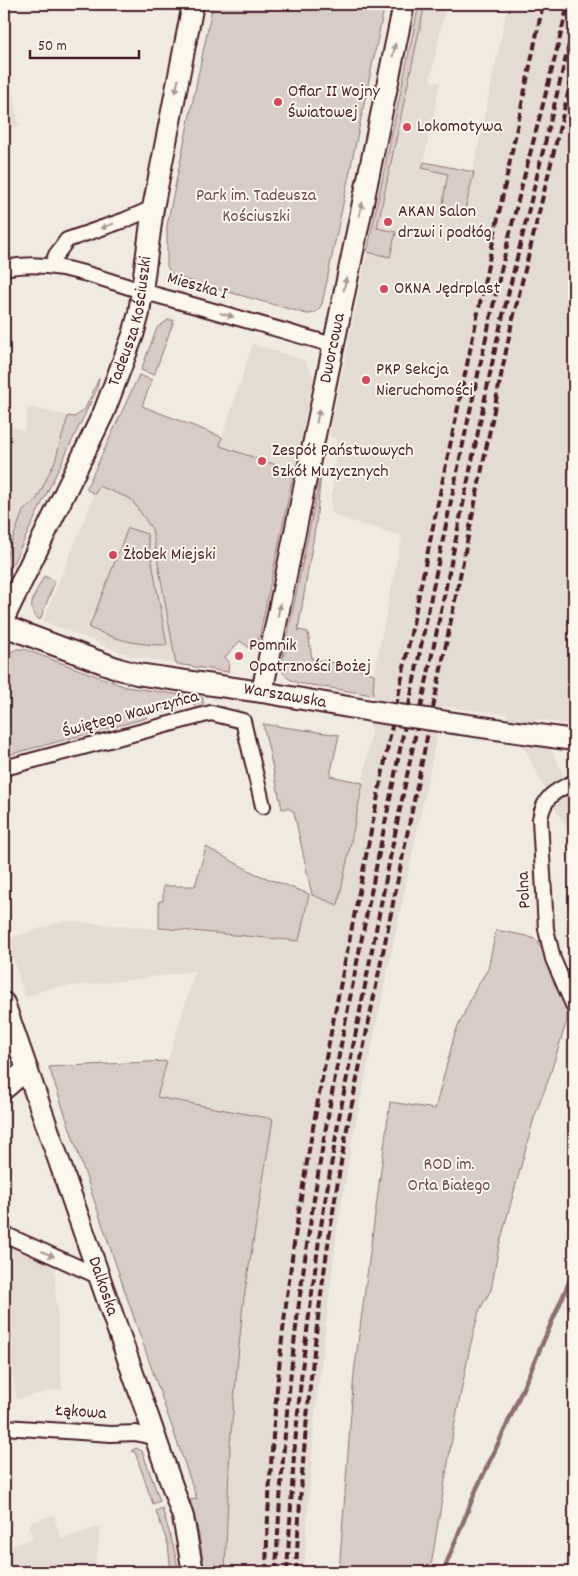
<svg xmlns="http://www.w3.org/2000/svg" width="578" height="1576" font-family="Dekko,sans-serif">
  <rect width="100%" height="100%" fill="#f0eae0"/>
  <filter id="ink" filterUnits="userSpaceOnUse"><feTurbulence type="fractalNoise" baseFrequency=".02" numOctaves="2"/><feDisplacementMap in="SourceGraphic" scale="10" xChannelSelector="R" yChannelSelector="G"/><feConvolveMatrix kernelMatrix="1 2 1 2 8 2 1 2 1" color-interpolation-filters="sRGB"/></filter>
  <g filter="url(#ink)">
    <!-- built -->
    <g fill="#e4dbd2">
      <polygon points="425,4 446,4 430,81 440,83 422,168 448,174 445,188 465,210 508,4 574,4 574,725 535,719 574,794 574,838 554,807 507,714 442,706 437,736 353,1136 338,1223 314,1423 304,1572 225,1572 230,1444 243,1304 273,1119 157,1097 195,971 131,980 49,988 25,997 7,939 64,921 299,941 309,894 338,905 363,783 372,727 369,726 373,696 374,674 402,536 341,518 332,512 331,503 337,438 329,436 404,76 408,77"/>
      <polygon points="4,49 19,126 4,129"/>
      <polygon points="253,344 304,360 314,377 273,573 235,452 219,446"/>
      <polygon points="28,407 68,416 55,461 37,499 23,511 4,563 4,425 24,431"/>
      <polygon points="98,486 131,499 152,529 176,664 132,656 43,621"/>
      <polygon points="4,1240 54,1263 62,1388 17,1399 4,1322"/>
      <polygon points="53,1515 61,1539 101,1526 94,1572 4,1572 4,1548 33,1539 29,1523"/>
    </g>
    <!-- green -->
    <g fill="#d8ccc6" stroke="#917678">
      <path d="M213,4H385L322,304C318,311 315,314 307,314L175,277L170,272L167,266V225Z"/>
      <polygon points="419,4 425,4 377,228 396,232 390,257 367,252"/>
      <polygon points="424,162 474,172 465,210 443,206 445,188 448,174 422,168"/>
      <polygon points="168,320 174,320 154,375 141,370 157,328"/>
      <polygon points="139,375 152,380 142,406 222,437 220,446 294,471 257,648 248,647 240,641 225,657 229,662 228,672 176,664 152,529 131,499 99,486 95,494 87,490 87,487"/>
      <polygon points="99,378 97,389 4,582 4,563 23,511 37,499 55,461 68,416 75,417 85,409"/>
      <path d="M321,473L316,523L298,630L308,632L312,659L350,666L374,674L373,695L298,683C290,680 283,676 281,667Z"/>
      <path d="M128,528L147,534L167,645C134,645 119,640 89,628Z"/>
      <path d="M44,576L55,581L40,620C22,609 38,590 44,576Z"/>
      <path d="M17,649H24L126,687L203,698V706L195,708L193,701L147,713V718L4,756V665C7,657 9,652 17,649Z"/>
      <polygon points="263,724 339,735 330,776 363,783 338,905 312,895 294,812 288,808 282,809"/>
      <polygon points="206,847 256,874 309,894 299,941 159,928 159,901 163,901 163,886 195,886"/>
      <polygon points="496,930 527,936 538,941 567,1008 567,1020 548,1081 535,1115 499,1246 491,1290 479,1311 470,1347 453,1432 430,1572 339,1572 354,1373 390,1102 435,1109 455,1033 476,988 488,969"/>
      <polygon points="167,1061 157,1097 273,1119 243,1304 230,1444 225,1572 205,1572 198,1530 190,1500 197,1499 132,1312 49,1067"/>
      <polygon points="136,1448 142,1451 160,1501 153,1504 135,1452 131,1451"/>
      <polygon points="162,1508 173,1545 179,1572 171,1572 168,1544 156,1511"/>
    </g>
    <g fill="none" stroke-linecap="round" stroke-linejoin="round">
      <!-- stream -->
      <polyline stroke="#8c6f72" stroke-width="4.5" points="443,1572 476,1490 506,1427 574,1271"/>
      <!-- street casing -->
      <g stroke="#4a1f2b" stroke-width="18">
        <g id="street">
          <polyline points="52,265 56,255 67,240 125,220 153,208"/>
          <path d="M4,268C55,258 97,278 145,292C208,309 270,327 333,345"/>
          <polyline points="4,768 211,713 243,721 263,806"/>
          <path d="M574,782C555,791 544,796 540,819L546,929L553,959L574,1007"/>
          <polyline points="4,1234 100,1277"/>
          <polyline points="4,1427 111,1434 136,1433 156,1438"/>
        </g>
      </g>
      <!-- secondary casing -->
      <g stroke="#4a1f2b" stroke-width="24">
        <g id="secondary">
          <path id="s1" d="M4,618L104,412L133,335L139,313L153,208L193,4"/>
          <path id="s2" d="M4,626L119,669L137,674L262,692L371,711"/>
          <path id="s3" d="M262,692L404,4"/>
          <polyline points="440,721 574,740"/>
          <path id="s4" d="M4,1003L183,1517L193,1572"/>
          <polyline points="4,1089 27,1069"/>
        </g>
      </g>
      <!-- street -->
      <use href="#street" stroke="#fbf7ec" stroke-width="14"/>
      <!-- secondary -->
      <use href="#secondary" stroke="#fbf7ec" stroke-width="20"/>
      <!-- rail -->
      <g stroke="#4a1f2b" stroke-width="4" stroke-dasharray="8 4" stroke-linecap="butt">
        <path d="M266,1572C269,1460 279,1348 295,1237C314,1108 342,980 367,851C423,568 484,286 543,4"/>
        <path d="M276,1572C281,1463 291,1353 307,1245C326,1115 352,986 378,858C417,666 455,475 498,284C519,190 546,98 568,4"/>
        <polyline points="287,1572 294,1455 302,1369 320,1232 339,1118 392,848 497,340 574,24"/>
        <path d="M296,1572C303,1421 321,1272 348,1123L511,327L574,69"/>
      </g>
      <!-- secondary-bridge casing -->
      <g stroke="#4a1f2b" stroke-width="24" stroke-linecap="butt">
        <polyline id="secondary-bridge" points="371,711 440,721"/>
      </g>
      <!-- secondary-bridge -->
      <use href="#secondary-bridge" stroke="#fbf7ec" stroke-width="20"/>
    </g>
    <!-- one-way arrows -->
    <defs><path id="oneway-solid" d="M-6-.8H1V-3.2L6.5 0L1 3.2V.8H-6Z" transform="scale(1.25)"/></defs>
    <g fill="#ab9695">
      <use href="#oneway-solid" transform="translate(394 50) rotate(-78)"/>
      <use href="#oneway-solid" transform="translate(177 86) rotate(101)"/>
      <use href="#oneway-solid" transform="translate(361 209) rotate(-78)"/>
      <use href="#oneway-solid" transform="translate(107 226) rotate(161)"/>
      <use href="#oneway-solid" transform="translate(345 284) rotate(-78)"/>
      <use href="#oneway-solid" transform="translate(227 315) rotate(16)"/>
      <use href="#oneway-solid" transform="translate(318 416) rotate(-78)"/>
      <use href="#oneway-solid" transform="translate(279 610) rotate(-79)"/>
      <use href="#oneway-solid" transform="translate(48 1254) rotate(24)"/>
    </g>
  </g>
  <!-- markers -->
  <g fill="#d1495b" stroke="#fbf7ec" stroke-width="2">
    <circle cx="278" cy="102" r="5"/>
    <circle cx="407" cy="127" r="5"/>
    <circle cx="388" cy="222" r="5"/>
    <circle cx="384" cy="289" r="5"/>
    <circle cx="366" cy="380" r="5"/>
    <circle cx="262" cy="461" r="5"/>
    <circle cx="113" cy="555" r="5"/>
    <circle cx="239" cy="656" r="5"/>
  </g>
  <g text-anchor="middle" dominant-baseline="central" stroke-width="4" stroke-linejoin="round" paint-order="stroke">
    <!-- poi labels -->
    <g font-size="18" fill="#4a1f2b" stroke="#fbf7ec" text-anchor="start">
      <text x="288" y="92">Ofiar II Wojny<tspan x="288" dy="21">Światowej</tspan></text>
      <text x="417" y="127">Lokomotywa</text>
      <text x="398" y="212">AKAN Salon<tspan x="398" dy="21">drzwi i podłóg</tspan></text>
      <text x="394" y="289">OKNA Jędrplast</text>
      <text x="376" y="370">PKP Sekcja<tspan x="376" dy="21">Nieruchomości</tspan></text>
      <text x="272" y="451">Zespół Państwowych<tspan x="272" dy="21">Szkół Muzycznych</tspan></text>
      <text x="123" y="555">Żłobek Miejski</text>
      <text x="249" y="646">Pomnik<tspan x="249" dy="21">Opatrzności Bożej</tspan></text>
    </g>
    <!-- park labels -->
    <g font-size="18" fill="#6e4a52" stroke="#fbf7ec">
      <text x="256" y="196">Park im. Tadeusza<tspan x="256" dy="21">Kościuszki</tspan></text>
      <text x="449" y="1165">ROD im.<tspan x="449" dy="21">Orła Białego</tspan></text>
    </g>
    <!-- street labels -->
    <g font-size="18" fill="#4a1f2b" stroke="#fbf7ec">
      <text transform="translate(197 287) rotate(16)">Mieszka I</text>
      <text stroke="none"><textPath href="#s1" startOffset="324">Tadeusza Kościuszki</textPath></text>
      <text stroke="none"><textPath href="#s3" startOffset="351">Dworcowa</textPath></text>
      <text stroke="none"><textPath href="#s2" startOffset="291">Warszawska</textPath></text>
      <text transform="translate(131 715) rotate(-15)">Świętego Wawrzyńca</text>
      <text transform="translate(525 890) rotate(-93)">Polna</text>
      <text stroke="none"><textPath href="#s4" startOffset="300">Dalkoska</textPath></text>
      <text transform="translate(81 1413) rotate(4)">Łąkowa</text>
    </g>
  </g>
  <!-- margin -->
  <rect width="578" height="1576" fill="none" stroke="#fbf7ec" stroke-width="20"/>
  <rect x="10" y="10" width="558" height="1556" fill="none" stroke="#4a1f2b" stroke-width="2" filter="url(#ink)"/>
  <!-- scale -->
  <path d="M30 50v8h109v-8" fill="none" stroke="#4a1f2b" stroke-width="2.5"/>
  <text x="38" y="50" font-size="15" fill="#4a1f2b" stroke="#fbf7ec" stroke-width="4" paint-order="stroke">50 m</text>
</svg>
